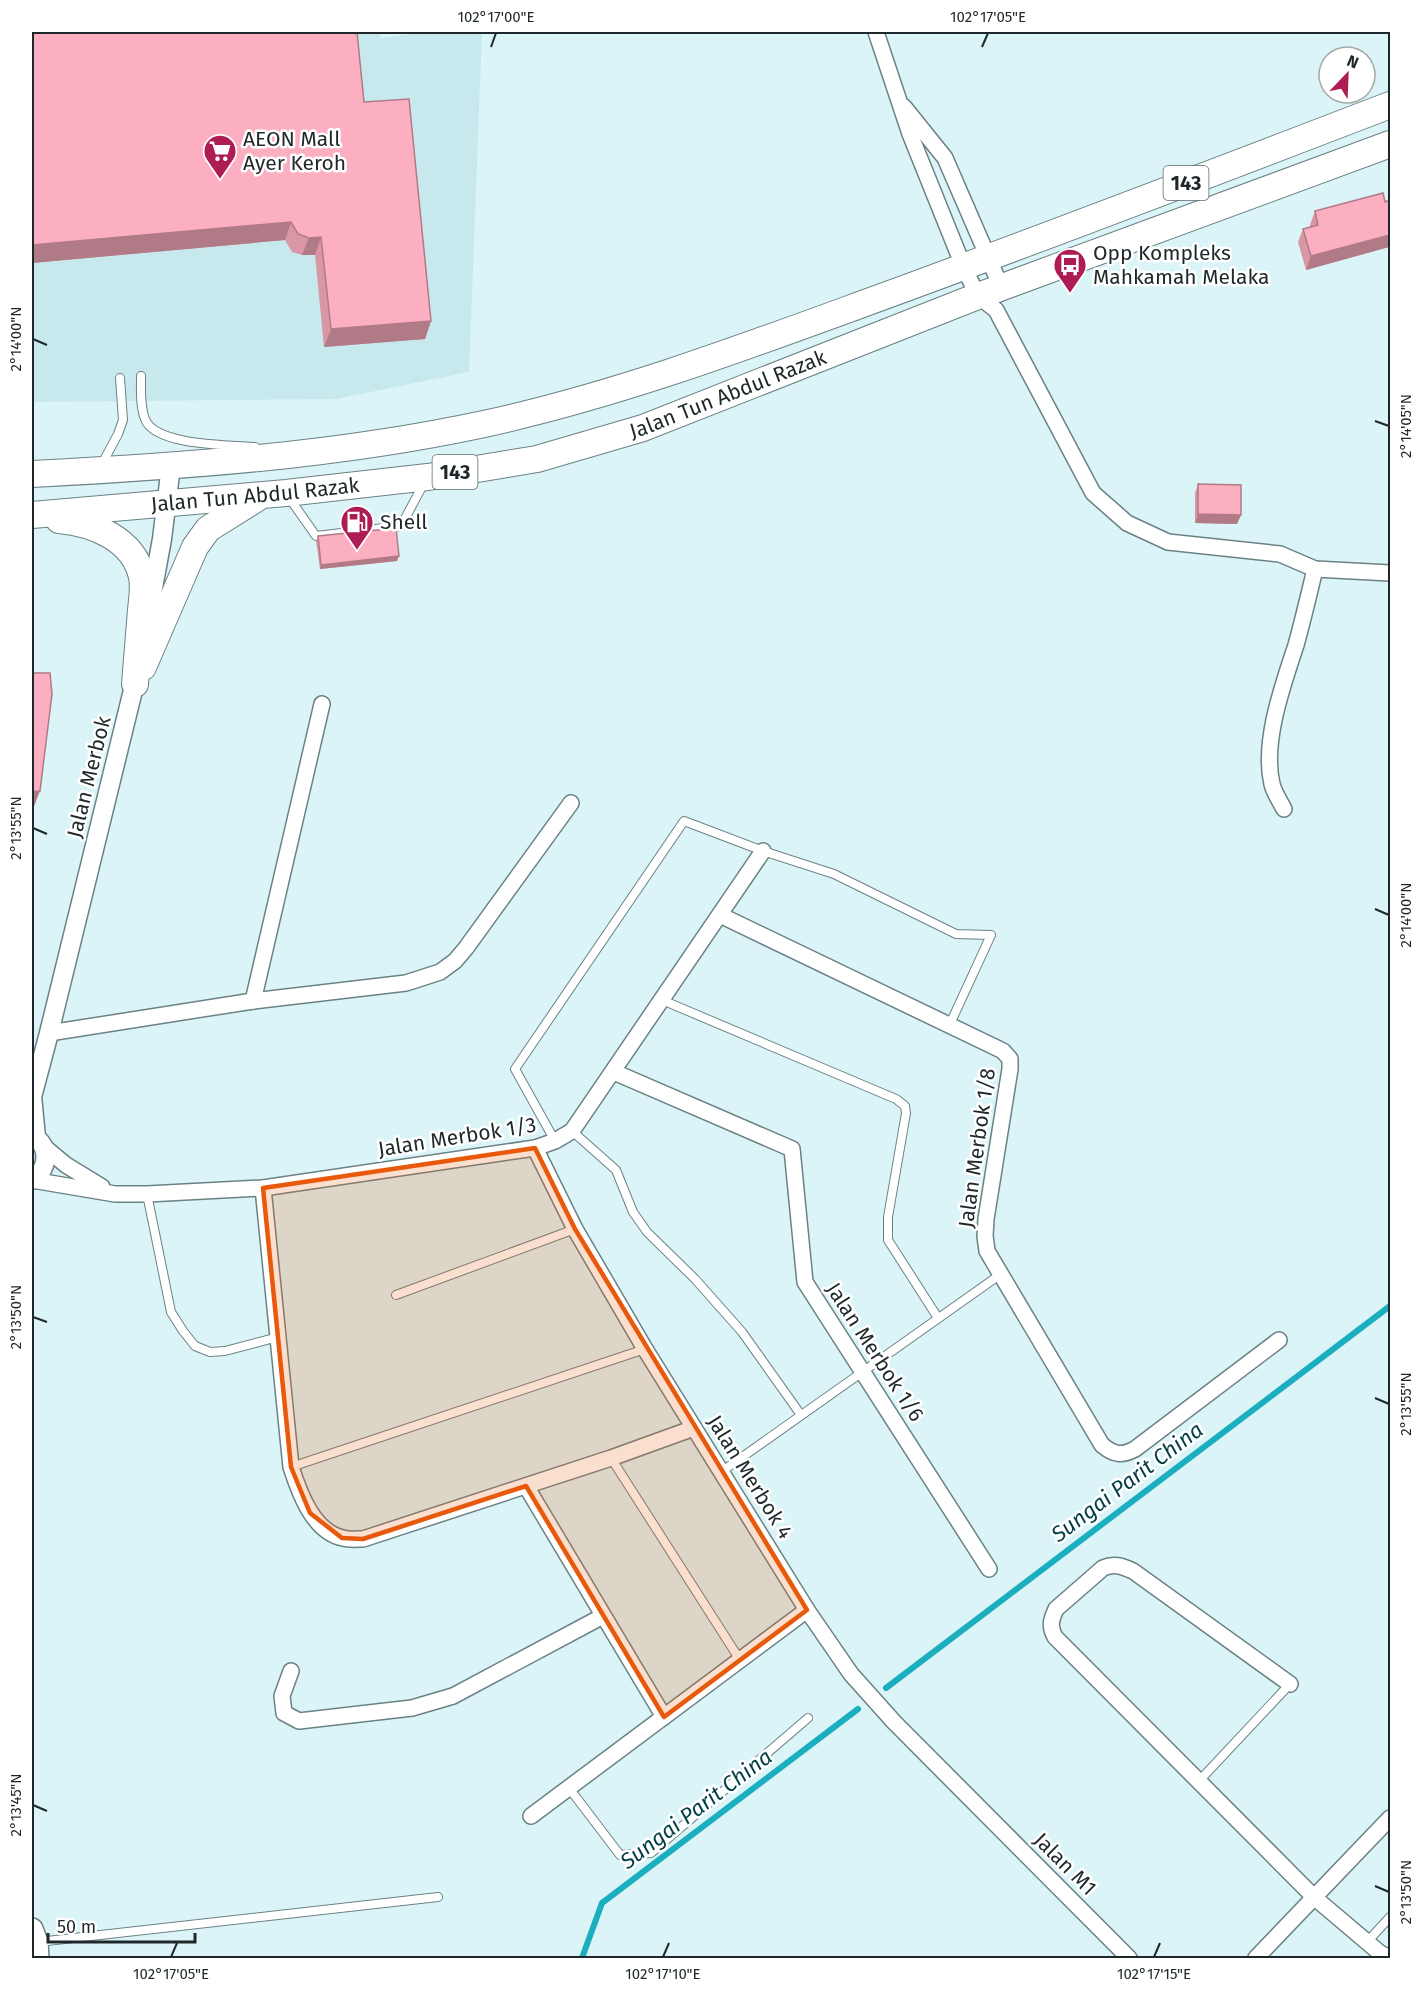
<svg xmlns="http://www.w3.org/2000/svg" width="1422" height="1990" font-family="'Fira Sans',sans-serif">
  <rect width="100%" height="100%" fill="#dbf4f8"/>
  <!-- built -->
  <polygon fill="#c7e9ee" points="32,32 380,32 381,38 425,32 482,32 469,372 336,399 32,402"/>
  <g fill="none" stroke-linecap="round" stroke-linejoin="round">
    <!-- stream -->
    <g stroke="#1aaebf" stroke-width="6">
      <polyline points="886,1688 1390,1306"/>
      <polyline points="582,1958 602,1903 858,1709"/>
    </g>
    <!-- service casing -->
    <g stroke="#6b8285" stroke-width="10">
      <g id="service">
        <path d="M141,376C141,389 140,407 145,419C155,446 230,445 255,447"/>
        <polyline points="102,464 118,434 123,420 120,378"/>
        <polyline points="290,499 316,536 401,526 424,483"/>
        <polyline points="662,1000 896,1099 905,1106 906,1113 888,1217 888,1240 938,1318"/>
        <polyline points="572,1131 616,1170 633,1212 647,1232 695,1279 742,1332 801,1415"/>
        <polyline points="555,1141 515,1069 684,821 763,851 834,874 956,934 991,935 950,1024"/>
        <polyline points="147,1194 171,1312 183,1331 195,1346 210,1352 225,1351 278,1337"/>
        <polyline points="396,1295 575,1229"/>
        <polyline points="611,1458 740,1660"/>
        <polyline points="291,1467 645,1349"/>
        <polyline points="721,1472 1001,1274"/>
        <polyline points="1200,1780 1290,1684"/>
        <polyline points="569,1788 620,1855 651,1853 808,1718"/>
        <polyline points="38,1942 438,1897"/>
        <polyline points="1367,1942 1390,1917"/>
      </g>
    </g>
    <!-- minor casing -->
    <g stroke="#6b8285" stroke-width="18">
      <g id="minor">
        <polyline points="876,32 910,134 964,268 978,296 996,310 1093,493 1127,523 1168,542 1280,554 1315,569 1390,573"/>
        <polyline points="904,107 945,158 1001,287 999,294"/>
        <path d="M1284,809C1280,801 1274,793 1272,784C1262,742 1283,685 1296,645C1303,620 1309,594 1315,569"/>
        <path d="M720,915L1003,1051L1010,1059V1069L986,1219L985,1236L987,1251L1102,1445C1114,1455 1122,1456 1135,1449L1279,1340"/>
        <polyline points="253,1001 322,704"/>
        <polyline points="49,1033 253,1001 406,983 440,972 455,961 466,948 571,803"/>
        <polyline points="614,1072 792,1149 805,1282 989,1569"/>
        <polyline points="42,1145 66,1165 102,1187"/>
        <polyline points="535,1148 575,1229 645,1349 807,1610 851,1674 894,1722 1129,1958"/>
        <polyline points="32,1180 115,1194 147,1194 263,1188 535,1148 555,1141 572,1131 763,851"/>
        <path d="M263,1188L291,1467C299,1492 313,1532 343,1538C349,1540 357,1539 363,1539L611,1458L694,1428"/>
        <polyline points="526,1486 664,1717"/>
        <polyline points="291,1671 282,1696 284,1713 299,1721 412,1708 453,1696 603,1616"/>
        <path d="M1290,1684L1133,1571C1122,1566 1114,1563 1103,1568L1056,1609C1051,1620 1049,1626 1055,1637L1315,1898L1380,1953L1390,1958"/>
        <polyline points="531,1816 807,1610"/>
        <polyline points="1256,1958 1390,1818"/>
      </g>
    </g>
    <!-- tertiary casing -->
    <g stroke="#6b8285" stroke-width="21">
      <g id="tertiary">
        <polyline points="151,599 162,539 171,466"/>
        <polyline points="32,1096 36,1137"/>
        <polyline points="32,1097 49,1033 137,674"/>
        <path d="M32,1135C51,1146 49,1169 32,1180"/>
      </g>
    </g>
    <!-- secondary casing -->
    <g stroke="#6b8285" stroke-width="24">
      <polyline id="secondary" points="32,1929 37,1942 38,1958"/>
    </g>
    <!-- trunk casing -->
    <g stroke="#6b8285" stroke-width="28">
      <g id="trunk">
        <path d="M32,474C184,466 335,456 484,424C612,396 734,351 857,306C1036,241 1213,173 1390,105"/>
        <path id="s1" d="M32,515L286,493L428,477L537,459L643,428L978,296L1390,144"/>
        <path d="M59,520C93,523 134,539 142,577C144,587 142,600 141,610C139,634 137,659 135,684"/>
        <polyline points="143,667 195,547 208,529 256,499"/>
      </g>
    </g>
    <!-- service -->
    <use href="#service" stroke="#fff" stroke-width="8"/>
    <!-- minor -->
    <use href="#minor" stroke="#fff" stroke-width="15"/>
    <!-- tertiary -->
    <use href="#tertiary" stroke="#fff" stroke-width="18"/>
    <!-- secondary -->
    <use href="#secondary" stroke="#fff" stroke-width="21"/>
    <!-- trunk -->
    <use href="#trunk" stroke="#fff" stroke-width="26"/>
  </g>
  <!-- wall -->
  <g fill="#d996a5">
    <polygon points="364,102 431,321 425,339 324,347 315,255 302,255 292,252 285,240 32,263"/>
    <polygon points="1390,200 1390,243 1389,247 1306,270 1298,242 1303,229 1310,227 1310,225 1315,211"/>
    <polygon points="1198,484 1237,524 1195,523 1195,493"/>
    <polygon points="318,536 397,561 320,569 316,541"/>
  </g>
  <!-- shaded-wall -->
  <g fill="#b07a86">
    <polygon points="291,222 285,240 32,263 32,245"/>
    <polygon points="1390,235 1390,243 1389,247 1306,270 1311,256"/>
    <polygon points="321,237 315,255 302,255 309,238"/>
    <polygon points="431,321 425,339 324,347 331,329"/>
    <polygon points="1198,514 1241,515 1237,524 1195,523"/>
    <polygon points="399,556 397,561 320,569 321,565"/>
    <polygon points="40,791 33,809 32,809 32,792"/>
  </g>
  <!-- building -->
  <g fill="#fcafc0" stroke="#b07a86" stroke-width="1.5">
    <polygon points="32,32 357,32 364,102 409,99 431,321 331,329 321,237 309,238 298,234 291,222 32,245"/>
    <polygon points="1383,193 1385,202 1390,200 1390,235 1311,256 1303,229 1318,225 1315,211"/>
    <polygon points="1198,484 1241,485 1241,515 1198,514"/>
    <polygon points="396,528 399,556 321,565 318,536"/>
    <polygon points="32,673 50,673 52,694 40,791 32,792"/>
  </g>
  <!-- marked area -->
  <path fill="#e8590c" fill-opacity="0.2" stroke="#e8590c" stroke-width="4.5" stroke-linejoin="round" d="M535,1148L575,1229L807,1610L664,1717L526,1486L363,1539L342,1538L310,1513L291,1467L263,1188Z"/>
  <!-- ticks -->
  <path fill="none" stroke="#1e2729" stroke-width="2" d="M491,47L496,33M982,47L988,33M33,339L47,345M1375,421L1389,426M33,828L47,834M1375,909L1389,915M33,1317L47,1322M1375,1398L1389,1404M33,1805L47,1811M1375,1886L1389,1892M171,1957L177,1943M663,1957L669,1943M1154,1957L1160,1943"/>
  <!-- icons -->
  <defs>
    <g id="supermarket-pin" transform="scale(1.725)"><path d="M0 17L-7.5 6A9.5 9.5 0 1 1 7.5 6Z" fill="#ad1d54" stroke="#fff"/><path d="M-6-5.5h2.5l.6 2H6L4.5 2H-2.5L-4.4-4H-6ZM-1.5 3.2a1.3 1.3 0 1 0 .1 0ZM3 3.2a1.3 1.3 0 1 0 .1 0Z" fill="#fff"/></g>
    <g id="bus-pin" transform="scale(1.725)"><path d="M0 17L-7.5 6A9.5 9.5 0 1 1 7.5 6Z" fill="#ad1d54" stroke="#fff"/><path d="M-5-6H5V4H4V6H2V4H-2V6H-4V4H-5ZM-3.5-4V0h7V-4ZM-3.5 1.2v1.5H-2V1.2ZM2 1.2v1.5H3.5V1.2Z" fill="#fff"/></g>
    <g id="fuel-pin" transform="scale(1.725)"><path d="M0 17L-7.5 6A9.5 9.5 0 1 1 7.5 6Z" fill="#ad1d54" stroke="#fff"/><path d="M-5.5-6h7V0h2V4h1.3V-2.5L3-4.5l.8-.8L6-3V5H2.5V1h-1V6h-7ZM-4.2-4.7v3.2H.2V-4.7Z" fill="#fff"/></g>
  </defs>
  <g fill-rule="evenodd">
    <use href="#supermarket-pin" x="220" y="151"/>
    <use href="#bus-pin" x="1070" y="265"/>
    <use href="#fuel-pin" x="357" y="522"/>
  </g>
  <g text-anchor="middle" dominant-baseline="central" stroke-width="5" stroke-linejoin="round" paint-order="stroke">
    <!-- shield labels -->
    <g fill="#fff" stroke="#626869" stroke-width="1.5">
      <rect x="1163.5" y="166" width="45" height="34" rx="4.5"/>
      <rect x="432.5" y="455" width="45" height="34" rx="4.5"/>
    </g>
    <g font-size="20" font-weight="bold" fill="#1e2729">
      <text x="1186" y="183">143</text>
      <text x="455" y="472">143</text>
    </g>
    <!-- poi labels -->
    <g font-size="21" fill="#1e2729" stroke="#fff" text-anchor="start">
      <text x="243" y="139">AEON Mall<tspan x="243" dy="24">Ayer Keroh</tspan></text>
      <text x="1093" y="253">Opp Kompleks<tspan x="1093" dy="24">Mahkamah Melaka</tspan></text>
      <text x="380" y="522">Shell</text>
    </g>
    <!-- street labels -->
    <g font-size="21" fill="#1e2729" stroke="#fff">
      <text stroke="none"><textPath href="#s1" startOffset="710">Jalan Tun Abdul Razak</textPath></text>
      <text stroke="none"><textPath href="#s1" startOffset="224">Jalan Tun Abdul Razak</textPath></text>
      <text transform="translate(89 777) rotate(-76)">Jalan Merbok</text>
      <text transform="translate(457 1137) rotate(-9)">Jalan Merbok 1/3</text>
      <text transform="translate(977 1148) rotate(-82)">Jalan Merbok 1/8</text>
      <text transform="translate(875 1352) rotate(57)">Jalan Merbok 1/6</text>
      <text transform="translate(750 1477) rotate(58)">Jalan Merbok 4</text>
      <text transform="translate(1065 1864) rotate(45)">Jalan M1</text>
    </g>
    <!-- water labels -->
    <g font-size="22" font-style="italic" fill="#003d44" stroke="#fff">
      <text transform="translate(1127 1482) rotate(-37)">Sungai Parit China</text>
      <text transform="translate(696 1809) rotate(-37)">Sungai Parit China</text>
    </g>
  </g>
  <!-- border -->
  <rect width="1422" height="1990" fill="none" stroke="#ffffff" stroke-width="66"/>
  <!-- north arrow -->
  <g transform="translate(1347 75) rotate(23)"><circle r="28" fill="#ffffff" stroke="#a5a9a9" stroke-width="1.5"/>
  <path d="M0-4.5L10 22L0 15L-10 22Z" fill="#ad1d54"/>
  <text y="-9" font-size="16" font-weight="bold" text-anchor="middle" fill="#1e2729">N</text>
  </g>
  <!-- scale -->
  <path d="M48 1933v9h147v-9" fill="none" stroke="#1e2729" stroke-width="3"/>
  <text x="57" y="1933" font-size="18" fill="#1e2729" stroke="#ffffff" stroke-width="4.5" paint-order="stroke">50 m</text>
  <rect x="33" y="33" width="1356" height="1924" fill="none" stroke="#1e2729" stroke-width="2"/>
  <g font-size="15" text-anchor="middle" fill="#1e2729">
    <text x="496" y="22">102°17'00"E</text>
    <text x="988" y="22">102°17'05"E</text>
    <text transform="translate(16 339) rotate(-90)" y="5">2°14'00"N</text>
    <text transform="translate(1406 426) rotate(-90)" y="5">2°14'05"N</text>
    <text transform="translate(16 828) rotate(-90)" y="5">2°13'55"N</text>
    <text transform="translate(1406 915) rotate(-90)" y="5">2°14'00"N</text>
    <text transform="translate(16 1317) rotate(-90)" y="5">2°13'50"N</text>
    <text transform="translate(1406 1404) rotate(-90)" y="5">2°13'55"N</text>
    <text transform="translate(16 1805) rotate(-90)" y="5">2°13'45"N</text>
    <text transform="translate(1406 1892) rotate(-90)" y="5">2°13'50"N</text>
    <text x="171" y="1979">102°17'05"E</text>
    <text x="663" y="1979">102°17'10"E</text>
    <text x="1154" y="1979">102°17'15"E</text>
  </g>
</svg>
